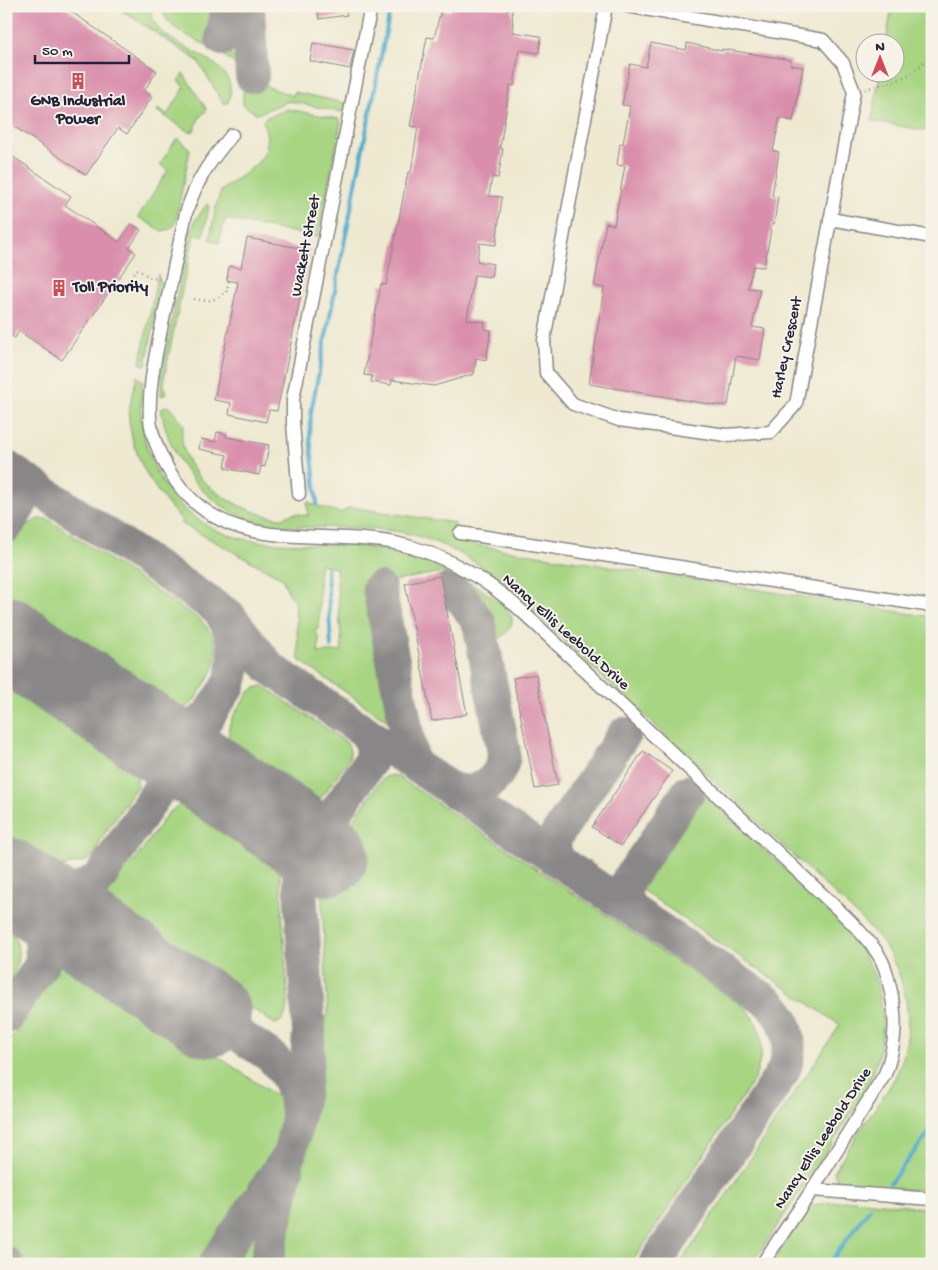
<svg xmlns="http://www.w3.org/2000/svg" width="938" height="1270" font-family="'Gochi Hand',sans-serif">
  <rect width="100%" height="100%" fill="#f7f3e8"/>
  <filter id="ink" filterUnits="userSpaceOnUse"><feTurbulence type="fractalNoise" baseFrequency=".02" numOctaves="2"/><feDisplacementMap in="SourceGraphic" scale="10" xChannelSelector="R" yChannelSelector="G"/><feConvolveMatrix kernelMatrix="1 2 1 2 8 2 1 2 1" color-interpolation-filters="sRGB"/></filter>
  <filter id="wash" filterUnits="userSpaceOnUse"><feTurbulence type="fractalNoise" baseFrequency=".0096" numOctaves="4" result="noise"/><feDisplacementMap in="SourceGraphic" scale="20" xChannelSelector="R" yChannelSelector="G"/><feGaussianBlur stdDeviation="1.12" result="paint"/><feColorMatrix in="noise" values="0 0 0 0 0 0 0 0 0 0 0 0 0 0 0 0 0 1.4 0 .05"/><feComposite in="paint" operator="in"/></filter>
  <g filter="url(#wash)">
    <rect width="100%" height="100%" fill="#eee9d0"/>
    <!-- green -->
    <g fill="#a7d582" stroke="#647c5e" fill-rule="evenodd">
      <path d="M115,6H149C151,13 153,22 158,28C178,52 244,61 228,103H223L198,61Z"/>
      <path d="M161,6H217L210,42C225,51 248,61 250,80L293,96L294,92L346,103L344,111L341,112L289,101L257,114L243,105C241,95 247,85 242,75C229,48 186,42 167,20C164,16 163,11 161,6Z"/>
      <polygon points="892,6 932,6 932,132 872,121 880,73 896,72 896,42 886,42"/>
      <polygon points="183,73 207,110 199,118 194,131 189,132 157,111 158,109 167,115 185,87 178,81"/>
      <path d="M288,109L339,119L341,122L318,237L225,219L219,243L210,239C213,226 215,201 222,190C225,187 231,184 234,181C258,164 275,154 263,122L265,118Z"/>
      <polygon points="177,138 190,149 175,225 170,229 162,231 138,217 168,170 160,164"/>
      <polygon points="208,203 209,207 203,237 194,234 165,373 164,386 166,394 161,396 162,369 189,235 196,219"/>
      <polygon points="158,274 161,288 146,364 144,365 140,363"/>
      <path d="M137,376L143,381C132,454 172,527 249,540C291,547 335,541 377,549C392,551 407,555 422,560C439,566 515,601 512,622C511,629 503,635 498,640L491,632H489L484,596L442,572L373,585L398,719L389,722L299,660L295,601L290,596L282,578L182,524L181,519C158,494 140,470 132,437C131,431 129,424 129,418C129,404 134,389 137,376ZM319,564L336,568L342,651L318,653L319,639L315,630L319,628Z"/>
      <path d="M166,406L171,408L184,425C183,430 181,436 182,440C186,483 240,512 279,518C285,519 287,515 293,514C297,513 304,515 308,516L307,502L309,501L311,504L341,513L350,507L455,523L453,538L474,545L932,617V1192L837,1182L834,1171C847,1151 860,1130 874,1110C882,1098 892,1085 898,1071C915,1033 909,987 888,951C881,939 870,929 861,919L496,576C467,556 435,538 400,532C361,525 322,529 282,526C217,520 172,472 161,409Z"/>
      <polygon points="38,519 48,519 202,621 213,637 216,650 215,665 211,674 193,702 186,707 173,707 159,702 93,654 6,595 6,550 23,528"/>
      <path d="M6,677L116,751C130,761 140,768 137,786L101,839L95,854L86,861L65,866L36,864L6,844Z"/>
      <path d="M263,686L346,742C350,748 351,752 349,759L321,798L311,800L305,796L234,750C219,727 238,710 250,691L255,688Z"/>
      <path d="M392,775L398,777L743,1006C765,1028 765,1049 755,1078L631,1264H277L324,1042V1017L328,1016L321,884L326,887L359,842L346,831L381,780L387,776Z"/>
      <path d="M698,787L840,921C889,978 896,1035 860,1101L752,1264H680L840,1025L636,886V878Z"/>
      <path d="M180,805H191L199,808L279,861L288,1003C286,1012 285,1022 275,1024L104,908L103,899L120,873L135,860L168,813Z"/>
      <path d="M6,923C23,945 21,964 6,986Z"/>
      <polygon points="71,957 285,1102 287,1123 283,1141 202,1264 31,1264 6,1248 6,1046 64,961"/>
      <polygon points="855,1200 932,1209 932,1264 771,1264 810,1205"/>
      <polygon points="267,1206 268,1207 256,1264 228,1264"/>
    </g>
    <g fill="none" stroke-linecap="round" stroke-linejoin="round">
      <!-- stream -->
      <g stroke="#50aace" stroke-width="4">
        <polyline points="317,503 310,436 311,412 391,6"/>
        <polyline points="327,569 331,647"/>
        <polyline points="890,1183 932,1129"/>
        <polyline points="829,1264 870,1208"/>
      </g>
      <!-- taxiway -->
      <g stroke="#888686" stroke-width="34">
        <polyline points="248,6 252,76"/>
        <polyline points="222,39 228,6"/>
        <path d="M6,467L229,616L270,668L767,1001C789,1019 794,1046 783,1072L655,1264"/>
        <path d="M6,527C20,506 33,492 12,471"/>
        <polyline points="379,588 413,764"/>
        <path d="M445,591L455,594L463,600L479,623L504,753C503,781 474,800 448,787"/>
        <path d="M6,636L65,678L145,728C168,737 191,731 209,715"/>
        <path d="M562,863C554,855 553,846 556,836L624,734"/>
        <path d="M6,877C37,897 71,901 101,876"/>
        <path d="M6,880C33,899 45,933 41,965"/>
        <path d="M634,911C625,903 623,894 627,882L688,792"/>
        <path d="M209,1015L269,1055C286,1070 296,1090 297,1113"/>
        <path d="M6,1017L229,685C238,662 236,637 223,617"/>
        <polyline points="6,1263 7,1264"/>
        <path d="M215,1264L290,1153L303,1091L307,1061L309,1032L299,869L303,860L369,763C374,751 372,740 364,731"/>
        <polyline points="266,1264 287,1169"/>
      </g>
      <!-- runway -->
      <g stroke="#888686" stroke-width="84">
        <polyline points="6,638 327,854"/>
        <polyline points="6,879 209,1015"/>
      </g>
    </g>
    <g id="blocks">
      <!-- building -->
      <g fill="#d98fac">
        <polygon points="6,6 63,6 157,71 144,91 152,97 127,134 118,128 86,175 6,121"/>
        <polygon points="317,6 345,6 347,15 319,19"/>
        <polygon points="452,6 487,6 512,10 513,32 540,36 541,38 539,53 519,50 514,86 510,85 500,148 503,149 498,178 492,177 489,196 502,197 496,245 480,243 477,261 493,264 491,277 474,275 467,320 485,322 484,329 491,330 486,360 476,358 474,374 434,386 392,380 391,385 371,382 372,376 364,375 381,284 386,285 408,172 411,172 418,127 410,126 427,37 434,38 441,10 451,11"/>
        <polygon points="313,43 354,50 350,69 310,61"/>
        <polygon points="651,43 686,50 687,43 722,51 722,49 791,60 790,65 803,67 793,121 780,118 773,151 779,152 772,196 778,197 774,224 772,224 764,267 753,266 748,288 760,289 752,327 765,329 760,360 736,356 728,405 714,405 589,384 604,288 594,286 606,223 614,225 625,166 617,165 620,144 623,144 630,106 622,105 630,64 646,67"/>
        <polygon points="6,152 71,196 65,205 119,242 131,224 141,230 129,248 136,253 62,360 19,331 15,338 6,332"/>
        <polygon points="247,238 310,250 277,411 269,410 266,422 229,414 231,403 214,400 238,282 227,280 229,266 241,268"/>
        <polygon points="217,432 227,434 226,437 269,445 265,467 261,466 259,475 225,468 227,455 199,449 201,439 215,442"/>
        <polygon points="440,576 467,714 432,721 405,583"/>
        <polygon points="536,674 558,785 535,789 513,678"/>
        <polygon points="643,751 672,771 621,846 592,827"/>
      </g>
    </g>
  </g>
  <g filter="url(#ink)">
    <use href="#blocks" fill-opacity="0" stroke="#888686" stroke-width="1"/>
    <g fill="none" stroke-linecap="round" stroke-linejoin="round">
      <!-- minor casing -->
      <g stroke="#888686" stroke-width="15">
        <g id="minor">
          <polyline points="606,6 544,340 546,373 573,404 619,420 726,435 771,432 796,404 854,92 843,63 823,40 627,6"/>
          <path d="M232,135C209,162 197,179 186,213C178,250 170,287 162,324C156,355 148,386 150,418C151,437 161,457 171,474C224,558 314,527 395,543C444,553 490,581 526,615L845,916C857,928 869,940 878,954C884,963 887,973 889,983C897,1015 897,1043 885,1074L812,1190L762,1264"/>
          <polyline points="830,219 932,237"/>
          <polyline points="299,494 293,423 293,399 371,6"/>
          <polyline points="460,533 932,606"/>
          <polyline points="812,1190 932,1199"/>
        </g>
      </g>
      <!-- path -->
      <g stroke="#888686" stroke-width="2.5" stroke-dasharray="1 4" stroke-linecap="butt">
        <polyline points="865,89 898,80 912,73 932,55"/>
        <polyline points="128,281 137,269 151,278 160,279"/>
        <path d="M194,299C210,302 212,301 226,293L229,280"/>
      </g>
      <!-- minor -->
      <use href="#minor" stroke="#fff" stroke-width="12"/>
    </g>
  </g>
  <!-- icons -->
  <defs>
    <g id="building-bare" transform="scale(1.35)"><path d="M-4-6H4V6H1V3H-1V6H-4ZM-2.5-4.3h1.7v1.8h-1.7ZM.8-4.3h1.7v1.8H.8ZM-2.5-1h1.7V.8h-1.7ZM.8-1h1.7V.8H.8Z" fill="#d1495b" stroke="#f7f3e8" stroke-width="2.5" paint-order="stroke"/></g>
  </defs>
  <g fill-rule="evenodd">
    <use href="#building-bare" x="78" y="81"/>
    <use href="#building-bare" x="59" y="288"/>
  </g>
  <g text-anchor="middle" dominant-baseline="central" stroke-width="4" stroke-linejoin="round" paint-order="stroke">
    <!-- poi labels -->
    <g font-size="16" font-weight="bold" fill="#22223b" stroke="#f7f3e8">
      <text x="78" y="102">GNB Industrial<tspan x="78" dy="18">Power</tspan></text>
      <text x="73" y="288" text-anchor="start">Toll Priority</text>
    </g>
    <!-- street labels -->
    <g font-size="16" fill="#22223b" stroke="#f7f3e8">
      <text transform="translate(307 246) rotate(-79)">Wackett Street</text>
      <text transform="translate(788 348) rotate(-78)">Harley Crescent</text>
      <text transform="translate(565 633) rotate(42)">Nancy Ellis Leebold Drive</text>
      <text transform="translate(824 1139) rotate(-57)">Nancy Ellis Leebold Drive</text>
    </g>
  </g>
  <!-- margin -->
  <rect width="938" height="1270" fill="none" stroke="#f7f3e8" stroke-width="25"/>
  <!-- north arrow -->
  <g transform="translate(880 58)"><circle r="24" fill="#f7f3e8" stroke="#a29fa3"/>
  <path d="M0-4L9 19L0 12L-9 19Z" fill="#d1495b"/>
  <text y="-8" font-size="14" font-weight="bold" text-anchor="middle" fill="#22223b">N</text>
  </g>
  <!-- scale -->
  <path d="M35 55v8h94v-8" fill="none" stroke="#22223b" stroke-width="2.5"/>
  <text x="42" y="55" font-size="15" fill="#22223b" stroke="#f7f3e8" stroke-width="4" paint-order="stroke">50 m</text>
</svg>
